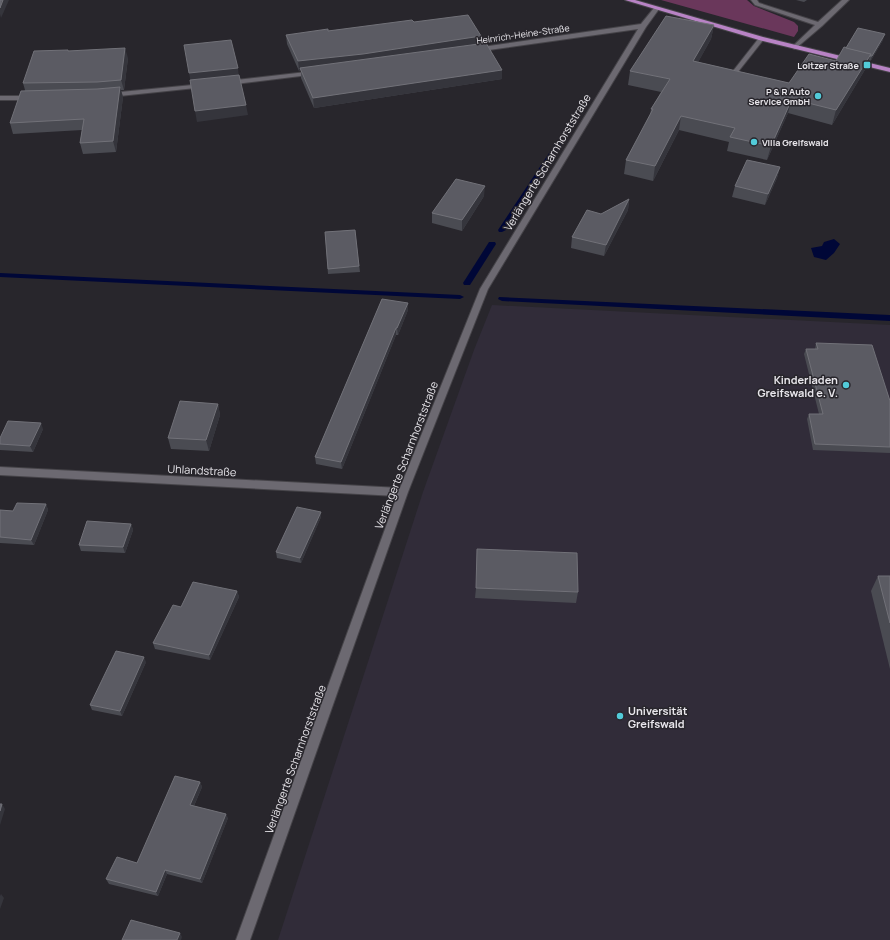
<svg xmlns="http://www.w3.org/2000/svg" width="890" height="940" font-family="Manrope,sans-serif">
  <rect width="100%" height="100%" fill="#28262c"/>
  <!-- built -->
  <polygon fill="#312c39" points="492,305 890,325 890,940 278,940 423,492 474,350"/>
  <!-- green -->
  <polygon fill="#6a375b" points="661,0 747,0 754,6 794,22 798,26 798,31 794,37"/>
  <!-- water -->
  <polygon fill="#000737" points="834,239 840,244 834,253 826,260 814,257 811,248 822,246 824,242"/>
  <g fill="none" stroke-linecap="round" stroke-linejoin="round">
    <!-- stream -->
    <g fill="#000737" fill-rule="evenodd">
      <polygon points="575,116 578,118 570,130 565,131 564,130 573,117"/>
      <polygon points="560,139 563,141 506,230 502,232 499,232 498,230 557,141"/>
      <polygon points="489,242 495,242 496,244 470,285 464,285 463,283"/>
      <polygon points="0,273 460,295 464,297 460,299 0,277"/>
      <polygon points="499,297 890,315 890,321 502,301 498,299"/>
    </g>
    <!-- minor casing -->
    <g stroke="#454348" stroke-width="2">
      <g id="minor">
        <polygon points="751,0 757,0 759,3 818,22 842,0 849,0 822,26 795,49 793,48 793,46 815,25 755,5"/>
        <polygon points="656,7 659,9 646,27 488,289 408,492 250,940 236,940 397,496 0,475 0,467 400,488 480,289 638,29 475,52 472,50 475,48 641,24 654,8"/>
        <polygon points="759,38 764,39 730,82 726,82 726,80"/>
        <polygon points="315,71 318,73 317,74 227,85 224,83 227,81"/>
        <polygon points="203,84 206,86 205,87 110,97 106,95 110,93"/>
        <polygon points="0,96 32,96 36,98 32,100 0,100"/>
      </g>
    </g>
    <!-- major casing -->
    <g stroke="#454348" stroke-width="2">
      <polygon id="major" points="625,0 635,0 763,37 890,68 890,72 759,40"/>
    </g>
    <!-- minor -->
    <use href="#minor" fill="#6c6971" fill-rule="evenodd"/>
    <!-- major -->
    <use href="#major" fill="#b883c5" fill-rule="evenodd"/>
  </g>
  <!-- wall -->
  <g fill="#4a4b52">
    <polygon points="796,0 807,0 804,2"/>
    <polygon points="414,22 481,44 502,79 314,108 301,78 301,71 299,71 287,44 286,35"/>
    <polygon points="714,25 711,39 698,62 789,83 836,61 846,48 883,40 870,62 868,61 866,68 832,125 788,113 767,160 727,151 729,142 679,130 653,181 624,174 626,160 650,115 651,109 661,92 628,85 630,71"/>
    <polygon points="68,51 128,58 124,90 121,90 123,97 116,152 83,154 80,143 82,130 13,134 10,123 25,90 23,83"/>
    <polygon points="780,167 777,178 765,205 732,197 735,186"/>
    <polygon points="484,196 462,231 432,223 432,213"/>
    <polygon points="629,199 628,210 604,256 571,248 572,237 601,214"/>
    <polygon points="355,230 360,272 328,274 325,232"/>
    <polygon points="382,299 408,310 398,335 396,335 342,469 316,464 315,457"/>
    <polygon points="816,343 890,401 890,453 813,450 807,419 809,414 819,414 804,354 806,349 815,349"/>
    <polygon points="218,404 220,415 209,451 171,449 168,438"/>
    <polygon points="43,429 33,452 0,450 0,438"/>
    <polygon points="46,504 48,510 34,545 0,543 0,510 13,511"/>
    <polygon points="321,512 321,517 301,563 277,558 276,552"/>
    <polygon points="131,524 133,530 125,553 81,551 79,545"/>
    <polygon points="878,576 890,576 890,669 871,591"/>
    <polygon points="476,588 578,592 576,603 475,598"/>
    <polygon points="237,591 239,597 210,660 155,649 153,643"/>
    <polygon points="146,662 122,716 92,710 90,705"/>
    <polygon points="200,782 202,787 194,806 228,818 202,883 167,874 158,896 109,884 106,879 137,863"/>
  </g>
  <!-- shaded-wall -->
  <g fill="#35353c">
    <polygon points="3,0 9,0 1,18 0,14 0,8"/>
    <polygon points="714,25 711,39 691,75 693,61"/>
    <polygon points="885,34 883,40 870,62 872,56"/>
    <polygon points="481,36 481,46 300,68 301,71 299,71 298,61"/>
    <polygon points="125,48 128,58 124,90 121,80"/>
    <polygon points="871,54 866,68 832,125 836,110"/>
    <polygon points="238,68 239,78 191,84 189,73"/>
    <polygon points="502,70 502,79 314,108 313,98"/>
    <polygon points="120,87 123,97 116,152 113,141"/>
    <polygon points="792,99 788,113 767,160 771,146"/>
    <polygon points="246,105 248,115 197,122 195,111"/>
    <polygon points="681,116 679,130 653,181 655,166"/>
    <polygon points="780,167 777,178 765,205 768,194"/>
    <polygon points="485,186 484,196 462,231 462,220"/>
    <polygon points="629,199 628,210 604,256 606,245"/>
    <polygon points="408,303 408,310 398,335 397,328"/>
    <polygon points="396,328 396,335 342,469 341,462"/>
    <polygon points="218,404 220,415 209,451 206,440"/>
    <polygon points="41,423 43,429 33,452 30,446"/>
    <polygon points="46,504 48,510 34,545 31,540"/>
    <polygon points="321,512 321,517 301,563 300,558"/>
    <polygon points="131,524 133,530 125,553 123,547"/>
    <polygon points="237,591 239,597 210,660 209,655"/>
    <polygon points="144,657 146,662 122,716 120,711"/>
    <polygon points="200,782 202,787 192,810 190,805"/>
    <polygon points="2,804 5,809 0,825 0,811"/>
    <polygon points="226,814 228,818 202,883 200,879"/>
    <polygon points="165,870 167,874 158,896 156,892"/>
    <polygon points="1,894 4,898 0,909 0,896"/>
    <polygon points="180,933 182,937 181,940 177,940"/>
  </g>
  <!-- building -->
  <g fill="#5b5b63" stroke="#717178">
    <polygon points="0,0 3,0 0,8"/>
    <polygon points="468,15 481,36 363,54 298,61 286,35 328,29 328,31 412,20 414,22"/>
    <polygon points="666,16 714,25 693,61 789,83 809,54 836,61 844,47 871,54 836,110 792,99 771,146 730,137 735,128 681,116 655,166 626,160 653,109 651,109 670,79 630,71"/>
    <polygon points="858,28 885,34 872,56 870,56 871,54 846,48"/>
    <polygon points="231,40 238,68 189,73 184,45"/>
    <polygon points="486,43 502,70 313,98 300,68"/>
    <polygon points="125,48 121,80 97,82 23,83 34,51 68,50 68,51"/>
    <polygon points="239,75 246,105 195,111 190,80"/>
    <polygon points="120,87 113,141 80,143 84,119 10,123 21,91 97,89"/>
    <polygon points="747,160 780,167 768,194 735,186"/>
    <polygon points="456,179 485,186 462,220 432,213"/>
    <polygon points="629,199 606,245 572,237 587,210 601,214"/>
    <polygon points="355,230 359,266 328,269 325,232"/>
    <polygon points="382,299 408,303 397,328 396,328 341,462 315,457"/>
    <polygon points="816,343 872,345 890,401 890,447 815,444 809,414 823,414 806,349 818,349"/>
    <polygon points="180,401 218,404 206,440 168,438"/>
    <polygon points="8,421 41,423 30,446 0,444 0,438"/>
    <polygon points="17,503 46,504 31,540 0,537 0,510 13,511"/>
    <polygon points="297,507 321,512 300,558 276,552"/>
    <polygon points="87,521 131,524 123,547 79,545"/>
    <polygon points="477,549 577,553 578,592 476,588"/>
    <polygon points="878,576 890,576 890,623"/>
    <polygon points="193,582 237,591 209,655 153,643 173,605 181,607"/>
    <polygon points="116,651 144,657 120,711 90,705"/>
    <polygon points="175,776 200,782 190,805 226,814 200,879 165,870 156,892 106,879 117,857 137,863"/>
    <polygon points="0,804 2,804 0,811"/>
    <polygon points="131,920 180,933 177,940 122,940"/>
  </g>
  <!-- markers -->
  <g fill="#52cbd9" stroke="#28262c" stroke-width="1.5">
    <rect x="863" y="61" width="8" height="8" rx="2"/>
    <circle cx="818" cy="96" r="4"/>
    <circle cx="754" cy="142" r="4"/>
    <circle cx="846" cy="385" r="4"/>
    <circle cx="620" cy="716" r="4"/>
  </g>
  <g text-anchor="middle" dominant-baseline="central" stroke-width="3" stroke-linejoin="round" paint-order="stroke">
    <!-- far-street labels -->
    <g font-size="9" fill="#e8e6eb" stroke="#28262c">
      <text transform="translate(523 34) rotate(-8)">Heinrich-Heine-Straße</text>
    </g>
    <!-- far-poi labels -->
    <g font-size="9" font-weight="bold" fill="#e8e6eb" stroke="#28262c" text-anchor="end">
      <text x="859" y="65">Loitzer Straße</text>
      <text x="810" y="91">P &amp; R Auto<tspan x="810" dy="10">Service GmbH</tspan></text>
      <text x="762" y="142" text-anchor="start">Villa Greifswald</text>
    </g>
    <!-- street labels -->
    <g font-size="11" fill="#e8e6eb" stroke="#28262c">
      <text transform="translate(547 162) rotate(-59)">Verlängerte Scharnhorststraße</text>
      <text transform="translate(406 455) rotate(-69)">Verlängerte Scharnhorststraße</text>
      <text transform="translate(202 470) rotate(3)">Uhlandstraße</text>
      <text transform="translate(295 759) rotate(-70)">Verlängerte Scharnhorststraße</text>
    </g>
    <!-- poi labels -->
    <g font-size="11" font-weight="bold" fill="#e8e6eb" stroke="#28262c" text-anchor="end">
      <text x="838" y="379">Kinderladen<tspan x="838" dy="13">Greifswald e. V.</tspan></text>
      <text x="628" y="710" text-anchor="start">Universität<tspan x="628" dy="13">Greifswald</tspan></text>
    </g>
  </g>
</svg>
